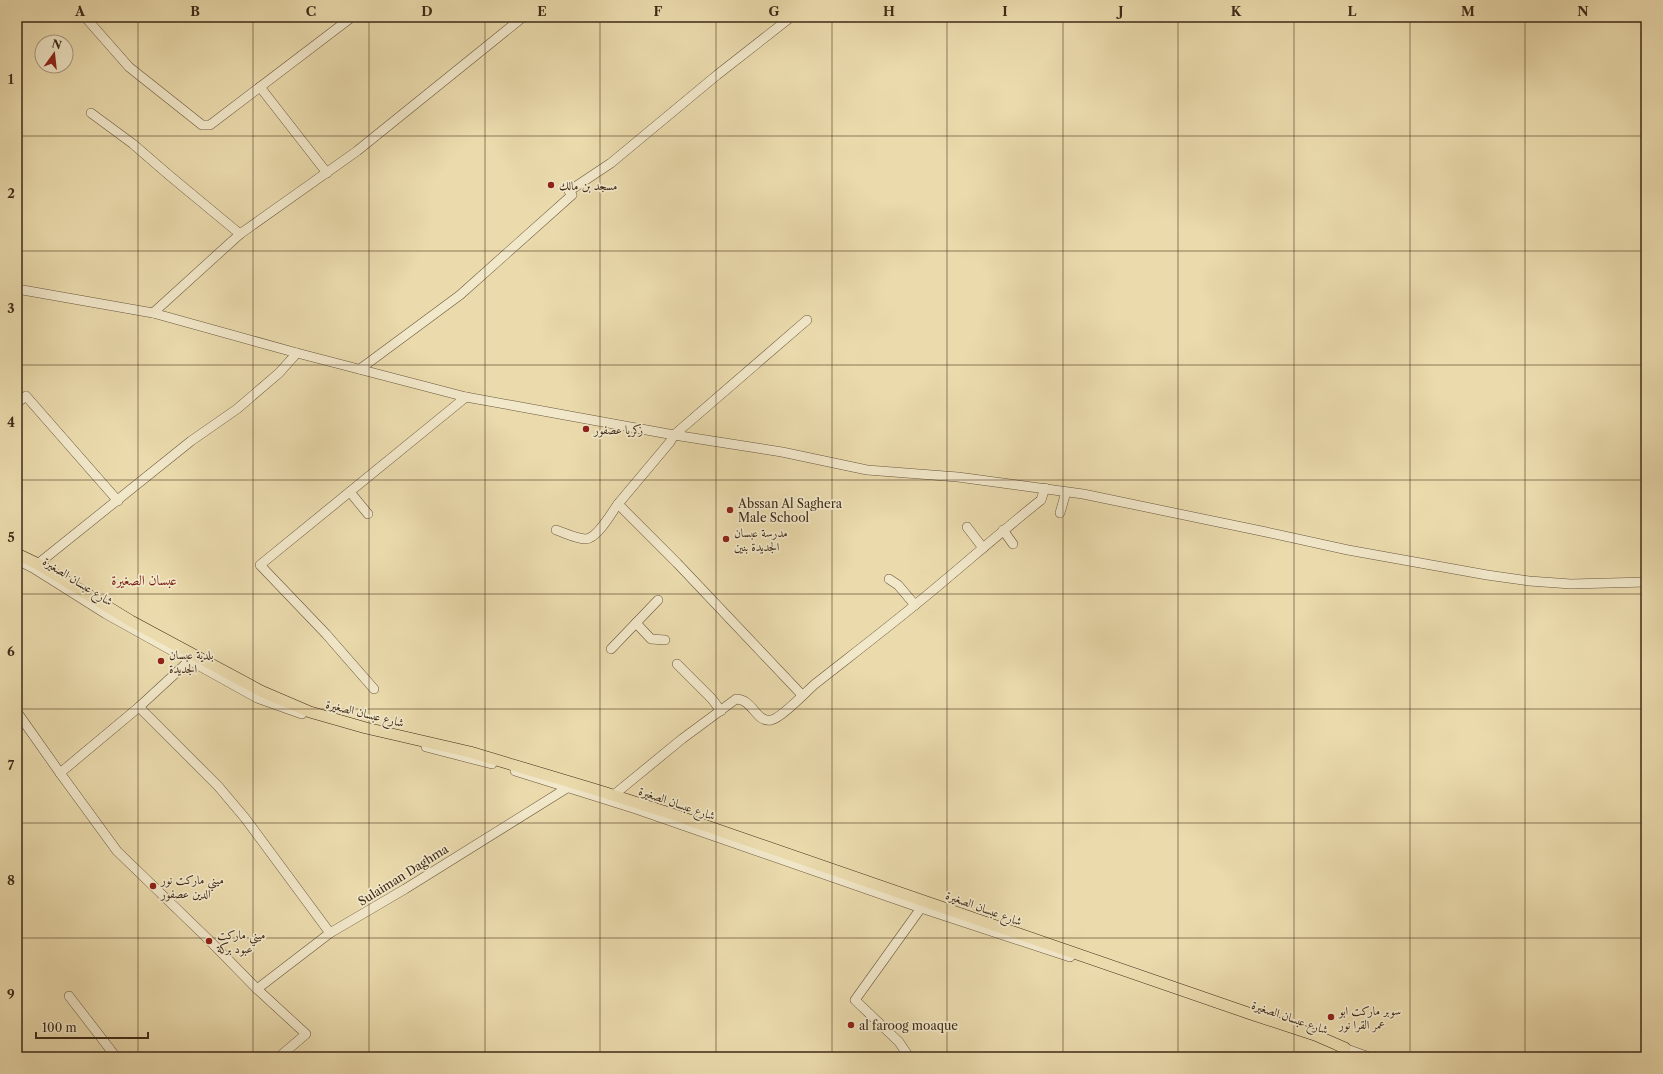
<svg xmlns="http://www.w3.org/2000/svg" width="1663" height="1074" font-family="'Libre Caslon Text',Amiri,serif">
  <rect width="100%" height="100%" fill="#eadaac"/>
  <filter id="stains"><feTurbulence type="fractalNoise" baseFrequency=".005" numOctaves="4"/><feColorMatrix values="0 0 0 0 .2 0 0 0 0 .09 0 0 0 0 .02 0 0 0 .5 -.17"/></filter>
  <radialGradient id="worn" r=".72"><stop offset=".6" stop-color="#630" stop-opacity="0"/><stop offset="1" stop-color="#630" stop-opacity=".3"/></radialGradient>
  <g fill="none" stroke-linecap="round" stroke-linejoin="round">
    <!-- minor casing -->
    <g stroke="#69563c" stroke-width="10">
      <g id="minor">
        <polyline points="85,17 129,67 202,125 210,125 352,17"/>
        <polyline points="260,87 327,173"/>
        <polyline points="91,113 133,144 170,176 240,234"/>
        <polyline points="17,289 153,313 297,353 466,397 674,435 782,452 867,470 958,477 1083,494 1266,532 1348,550 1487,575 1529,581 1571,584 1646,582"/>
        <polyline points="153,313 240,234 357,151 523,17"/>
        <polyline points="360,369 460,295 572,195 569,191 611,163 717,75 791,17"/>
        <polyline points="17,403 26,396 118,501"/>
        <polyline points="350,492 368,514"/>
        <polyline points="1060,513 1066,492"/>
        <polyline points="967,527 983,548"/>
        <path d="M556,530C565,533 577,539 586,539C598,538 611,513 618,504"/>
        <polyline points="1003,530 1013,544"/>
        <polyline points="17,560 33,568 106,614 257,698 302,714"/>
        <polyline points="34,567 191,441 237,409 279,373 297,353"/>
        <polyline points="889,579 898,585 915,605"/>
        <polyline points="636,623 651,639 665,640"/>
        <polyline points="611,649 658,600"/>
        <polyline points="190,660 139,707 60,773 117,851 209,940 257,989 306,1034 279,1057"/>
        <polyline points="677,664 712,699 721,711"/>
        <polyline points="374,689 326,634 260,565 466,397"/>
        <polyline points="802,695 677,563 618,504 670,442 674,435 807,320"/>
        <polyline points="139,707 218,786 245,818 330,933"/>
        <polyline points="17,712 60,773"/>
        <polyline points="426,747 492,764"/>
        <polyline points="515,771 636,809 921,908 1070,957"/>
        <path d="M610,798L682,739L736,699C753,699 756,723 771,720C780,719 806,692 815,684C848,658 882,632 915,605C957,571 998,534 1041,500L1045,488"/>
        <polyline points="257,989 330,933 405,889 567,788"/>
        <polyline points="69,996 116,1057"/>
        <polyline points="1338,1046 1369,1057"/>
        <polyline points="909,1057 899,1042 855,1000 921,908"/>
      </g>
    </g>
    <!-- major casing -->
    <g stroke="#3e2a17" stroke-width="12">
      <polyline id="major" points="17,554 38,564 131,621 261,691 310,712 366,728 470,752 600,791 669,813 1248,1013 1315,1035 1345,1048"/>
    </g>
    <!-- minor -->
    <use href="#minor" stroke="#f1e7c9" stroke-width="9"/>
    <!-- major -->
    <use href="#major" stroke="#eadaac" stroke-width="11"/>
  </g>
  <!-- grid -->
  <path fill="none" stroke="#3e2a17" stroke-width="1" stroke-opacity="0.55" d="M138,17V1057M253,17V1057M369,17V1057M485,17V1057M600,17V1057M716,17V1057M832,17V1057M947,17V1057M1063,17V1057M1178,17V1057M1294,17V1057M1410,17V1057M1525,17V1057M17,136H1646M17,251H1646M17,365H1646M17,480H1646M17,594H1646M17,709H1646M17,823H1646M17,938H1646"/>
  <!-- markers -->
  <g fill="#8f2418" stroke="#f1e7c9" stroke-width="1.5">
    <circle cx="551" cy="185" r="4"/>
    <circle cx="586" cy="429" r="4"/>
    <circle cx="730" cy="510" r="4"/>
    <circle cx="726" cy="539" r="4"/>
    <circle cx="161" cy="661" r="4"/>
    <circle cx="153" cy="886" r="4"/>
    <circle cx="209" cy="941" r="4"/>
    <circle cx="1331" cy="1017" r="4"/>
    <circle cx="851" cy="1025" r="4"/>
  </g>
  <g text-anchor="middle" dominant-baseline="central" stroke-width="3.5" stroke-linejoin="round" paint-order="stroke">
    <!-- poi labels -->
    <g font-size="12" fill="#3e2a17" stroke="#f1e7c9" text-anchor="start">
      <text x="559" y="185">مسجد بن مالك</text>
      <text x="594" y="429">زكريا عصفور</text>
      <text x="738" y="503">Abssan Al Saghera<tspan x="738" dy="14">Male School</tspan></text>
      <text x="734" y="532">مدرسة عبسان<tspan x="734" dy="14">الجديدة بنين</tspan></text>
      <text x="169" y="654">بلدية عبسان<tspan x="169" dy="14">الجديدة</tspan></text>
      <text x="161" y="879">ميني ماركت نور<tspan x="161" dy="14">الدين عصفور</tspan></text>
      <text x="217" y="934">ميني ماركت<tspan x="217" dy="14">عبود بركة</tspan></text>
      <text x="1339" y="1010">سوبر ماركت ابو<tspan x="1339" dy="14">عمر القرا نور</tspan></text>
      <text x="859" y="1025">al faroog moaque</text>
    </g>
    <!-- street labels -->
    <g font-size="12" fill="#3e2a17" stroke="#f1e7c9">
      <text transform="translate(78 581) rotate(32)">شارع عبسان الصغيرة</text>
      <text transform="translate(365 713) rotate(14)">شارع عبسان الصغيرة</text>
      <text transform="translate(677 803) rotate(19)">شارع عبسان الصغيرة</text>
      <text transform="translate(403 875) rotate(-32)">Sulaiman Daghma</text>
      <text transform="translate(984 908) rotate(20)">شارع عبسان الصغيرة</text>
      <text transform="translate(1290 1017) rotate(19)">شارع عبسان الصغيرة</text>
    </g>
    <!-- quarter labels -->
    <g font-size="14" fill="#7a1f14" stroke="#f1e7c9">
      <text x="144" y="580">عبسان الصغيرة</text>
    </g>
  </g>
  <!-- margin -->
  <rect width="1663" height="1074" fill="none" stroke="#eadaac" stroke-width="44"/>
  <!-- north arrow -->
  <g transform="translate(54 54) rotate(15)"><circle r="19" fill="#f1e7c9" stroke="#a99b82"/>
  <path d="M0-3L7 15L0 10L-7 15Z" fill="#8f2418"/>
  <text y="-6" font-size="11" font-weight="bold" text-anchor="middle" fill="#3e2a17">N</text>
  </g>
  <!-- scale -->
  <path d="M36 1032v6h112v-6" fill="none" stroke="#3e2a17" stroke-width="2"/>
  <text x="42" y="1032" font-size="12" fill="#3e2a17" stroke="#f1e7c9" stroke-width="3" paint-order="stroke">100 m</text>
  <rect x="22" y="22" width="1619" height="1030" fill="none" stroke="#3e2a17" stroke-width="1.5"/>
  <g font-size="13" text-anchor="middle" font-weight="bold" fill="#3e2a17">
    <text x="80" y="16">A</text>
    <text x="195" y="16">B</text>
    <text x="311" y="16">C</text>
    <text x="427" y="16">D</text>
    <text x="542" y="16">E</text>
    <text x="658" y="16">F</text>
    <text x="774" y="16">G</text>
    <text x="889" y="16">H</text>
    <text x="1005" y="16">I</text>
    <text x="1121" y="16">J</text>
    <text x="1236" y="16">K</text>
    <text x="1352" y="16">L</text>
    <text x="1468" y="16">M</text>
    <text x="1583" y="16">N</text>
    <text x="11" y="84">1</text>
    <text x="11" y="198">2</text>
    <text x="11" y="313">3</text>
    <text x="11" y="427">4</text>
    <text x="11" y="542">5</text>
    <text x="11" y="656">6</text>
    <text x="11" y="770">7</text>
    <text x="11" y="885">8</text>
    <text x="11" y="999">9</text>
  </g>
  <rect width="100%" height="100%" filter="url(#stains)"/>
  <rect width="100%" height="100%" fill="url(#worn)"/>
</svg>
